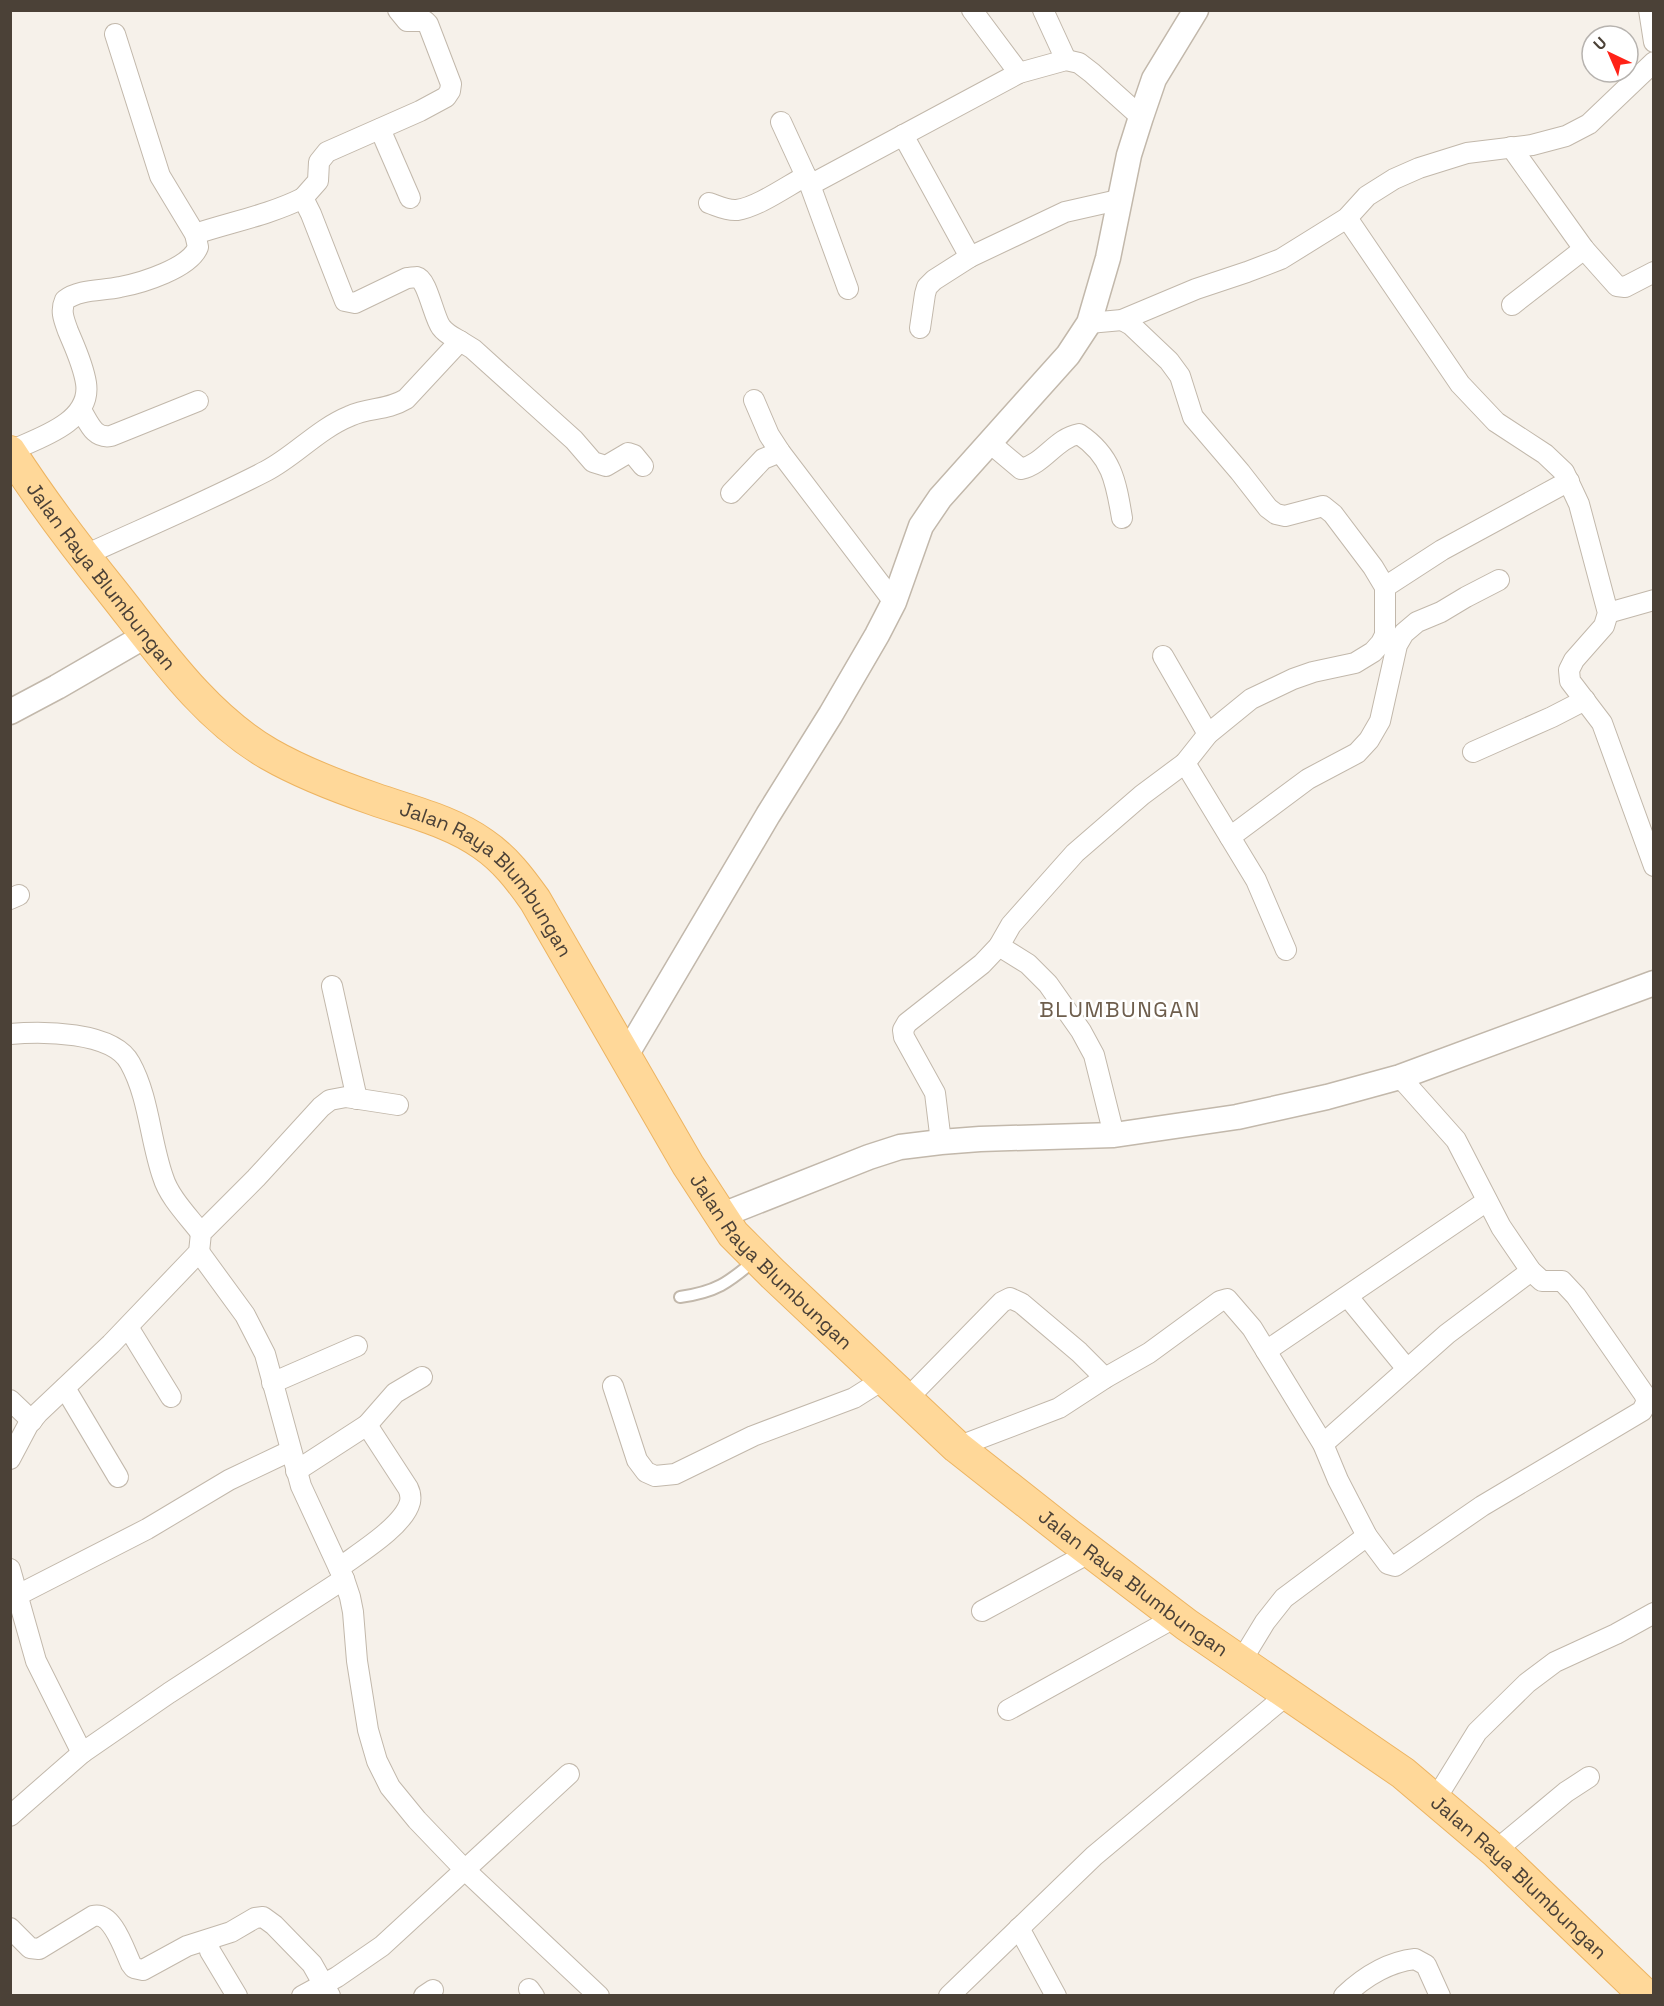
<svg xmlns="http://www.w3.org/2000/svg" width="1664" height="2006" font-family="'Space Grotesk',sans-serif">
  <rect width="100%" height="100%" fill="#f6f1ea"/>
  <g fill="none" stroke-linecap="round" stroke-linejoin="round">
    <!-- service casing -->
    <g stroke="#c2b8ab" stroke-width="14">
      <path id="service" d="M680,1297C716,1292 728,1283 755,1260"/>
    </g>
    <!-- minor casing -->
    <g stroke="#c2b8ab" stroke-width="22">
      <g id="minor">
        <polyline points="972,10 1019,73"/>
        <polyline points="1043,10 1066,60"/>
        <polyline points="1649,10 1654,42"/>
        <polyline points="781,122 810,185 848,289"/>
        <polyline points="380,129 410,198"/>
        <polyline points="903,135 970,257"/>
        <polyline points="1511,147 1584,249 1617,286 1625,287 1654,272"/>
        <polyline points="810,185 1019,73 1066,60 1079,63 1092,73 1141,117"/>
        <polyline points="303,198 318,181 319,162 327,152 420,111 446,97 450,91 451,84 428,24 425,21 407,21 398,10"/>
        <path d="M709,203C718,206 727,211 737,210C758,207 787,186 806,176"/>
        <polyline points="1347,218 1460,384 1496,422 1545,454 1564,472 1579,504 1608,613 1604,626 1574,660 1569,670 1570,681 1602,723 1654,866"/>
        <path d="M195,234C231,222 269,215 303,198L311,214L345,301L355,303L407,278C408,278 416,277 417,277C427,279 434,318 441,327C446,334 453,337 460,341"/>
        <polyline points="1512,305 1584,249"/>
        <polyline points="1089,323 1122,320 1196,289 1247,272 1281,259 1347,218 1367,196 1394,179 1419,168 1467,153 1532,145 1566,136 1589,124 1654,62"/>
        <polyline points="920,328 925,294 927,287 934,280 970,257 1065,212 1118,200"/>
        <polyline points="754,400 769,435 780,452 894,602"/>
        <path d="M81,410C89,423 94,439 111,436L198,401"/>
        <path d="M990,443L1021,469C1044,464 1056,438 1079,434C1112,456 1116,482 1122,518"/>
        <path d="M10,451C39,438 92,422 86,383C83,364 75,348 68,331C64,320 60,311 65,300C80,289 102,291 120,287C142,283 190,268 198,247L195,234L160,176L115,34"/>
        <polyline points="731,493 763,459 780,452"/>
        <path d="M83,556C144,528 206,502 266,471C295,456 318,429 350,416C369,407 386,411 406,399L460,341L473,349L574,440L593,462L606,466L628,453L634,455L643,466"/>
        <polyline points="1385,587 1442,550 1569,481"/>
        <polyline points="1608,613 1654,600"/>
        <polyline points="1163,656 1208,734"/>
        <polyline points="1473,752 1552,717 1585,700"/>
        <polyline points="1185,763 1256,880 1286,950"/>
        <polyline points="1230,837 1308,779 1357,753 1369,740 1380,721 1397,645 1404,633 1417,622 1441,612 1466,597 1499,580"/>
        <polyline points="10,899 19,895"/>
        <polyline points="999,946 1028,964 1048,984 1081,1031 1094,1055 1114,1135"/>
        <polyline points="332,986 357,1099"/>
        <path d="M10,1034C41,1031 113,1031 130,1063C149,1097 150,1140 163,1177C169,1197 188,1216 201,1233"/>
        <polyline points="941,1142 935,1093 904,1037 903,1030 907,1023 982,964 999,946 1011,925 1075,853 1142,795 1185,763 1208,734 1251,699 1293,679 1313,672 1355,663 1373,652 1381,643 1385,635 1385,587 1373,567 1333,514 1323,506 1285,516 1276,514 1268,508 1240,472 1193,417 1180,376 1169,361 1131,325 1122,320"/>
        <polyline points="199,1252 245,1315 265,1354 301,1486 344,1579 350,1597 353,1612 357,1661 368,1730 377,1761 390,1787 417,1820 465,1870 599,1996"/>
        <polyline points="1348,1297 1407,1369"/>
        <polyline points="128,1327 171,1397"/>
        <polyline points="1266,1351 1487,1201"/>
        <polyline points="272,1383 357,1346"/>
        <polyline points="613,1386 637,1460 646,1472 655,1476 675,1474 753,1436 854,1398 884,1379"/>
        <polyline points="65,1388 118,1477"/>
        <polyline points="10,1400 32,1421"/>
        <polyline points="906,1400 1002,1302 1010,1298 1021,1303 1079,1352 1105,1378"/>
        <polyline points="1323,1444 1447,1334 1531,1271"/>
        <polyline points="957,1447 1059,1408 1105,1378 1149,1353 1220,1301 1227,1299 1252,1328 1323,1444 1338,1480 1367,1536 1388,1564 1395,1566 1482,1506 1642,1411 1647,1401 1644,1394 1576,1296 1562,1281 1542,1281 1531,1271 1501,1227 1456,1140 1400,1077"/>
        <polyline points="10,1459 28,1425 38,1413 111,1344 199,1252 201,1233 256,1178 321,1107 330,1100 346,1097 398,1105"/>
        <polyline points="296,1471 367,1425 395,1393 422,1377"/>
        <path d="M339,1568C359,1553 404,1526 410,1502C411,1497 410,1492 408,1488L367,1425"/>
        <polyline points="10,1569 36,1661 82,1753"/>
        <polyline points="18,1595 147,1529 229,1480 290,1451"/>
        <polyline points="982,1611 1091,1552"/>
        <polyline points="1240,1663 1265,1622 1284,1598 1367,1536"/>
        <polyline points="1008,1710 1176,1617"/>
        <polyline points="1435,1800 1477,1732 1527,1683 1555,1662 1616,1634 1654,1613"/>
        <polyline points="10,1816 82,1753 169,1693 344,1579"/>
        <polyline points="1495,1851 1566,1792 1589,1777"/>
        <path d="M10,1928L30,1948L39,1949L93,1916C112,1911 124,1949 131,1964L134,1968L143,1970L187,1946L231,1932L255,1918L263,1917L274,1925L312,1964L330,1996"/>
        <polyline points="1019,1928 1056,1996"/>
        <polyline points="208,1940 210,1951 237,1996"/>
        <polyline points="529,1989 534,1996"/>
        <polyline points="302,1996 337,1977 382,1946 569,1774"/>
        <polyline points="424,1996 433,1990"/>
        <polyline points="949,1996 1094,1856 1288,1694"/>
        <path d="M1344,1996C1364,1977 1388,1962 1415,1959L1426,1965L1440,1996"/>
      </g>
    </g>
    <!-- tertiary casing -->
    <g stroke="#c2b8ab" stroke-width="27">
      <g id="tertiary">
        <polyline points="10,712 57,687 145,636"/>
        <polyline points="625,1057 768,815 831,714 877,635 894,602 921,526 940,498 1068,355 1089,323 1108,258 1129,155 1141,117 1154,79 1196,10"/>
        <polyline points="720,1216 869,1157 900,1147 941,1142 980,1139 1114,1135 1237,1117 1327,1097 1400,1077 1654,983"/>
      </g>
    </g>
    <!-- primary casing -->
    <g stroke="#edb461" stroke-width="34">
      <g id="primary">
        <path id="s1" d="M10,452C42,502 78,549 115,595C160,652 205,717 269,754C302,773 339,787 374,799C411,812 451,821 483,844C505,859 520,879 535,900L688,1165L733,1234L773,1274L957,1447L1070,1536L1187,1625L1403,1773L1495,1851L1646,1996"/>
      </g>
    </g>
    <!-- service -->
    <use href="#service" stroke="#fff" stroke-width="10"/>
    <!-- minor -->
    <use href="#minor" stroke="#fff" stroke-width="20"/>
    <!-- tertiary -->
    <use href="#tertiary" stroke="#fff" stroke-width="24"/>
    <!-- primary -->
    <use href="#primary" stroke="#ffd899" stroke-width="32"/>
  </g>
  <g text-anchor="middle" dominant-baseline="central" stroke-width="5" stroke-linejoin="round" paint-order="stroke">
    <!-- street labels -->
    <g font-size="20" fill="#4b4137" stroke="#fff">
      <text stroke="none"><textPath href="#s1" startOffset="154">Jalan Raya Blumbungan</textPath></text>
      <text stroke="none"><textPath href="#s1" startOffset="658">Jalan Raya Blumbungan</textPath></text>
      <text stroke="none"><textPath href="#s1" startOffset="1144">Jalan Raya Blumbungan</textPath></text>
      <text stroke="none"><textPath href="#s1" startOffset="1630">Jalan Raya Blumbungan</textPath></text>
      <text stroke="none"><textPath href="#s1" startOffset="2116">Jalan Raya Blumbungan</textPath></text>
    </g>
    <!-- quarter labels -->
    <g font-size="22" letter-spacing="1.5" fill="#6e5e4d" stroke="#fff">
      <text x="1120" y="1009">BLUMBUNGAN</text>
    </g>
  </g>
  <!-- border -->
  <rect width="1664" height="2006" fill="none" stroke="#4b4137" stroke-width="24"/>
  <!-- north arrow -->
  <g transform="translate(1610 54) rotate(316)"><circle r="28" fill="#ffffff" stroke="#b7b3af" stroke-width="1.5"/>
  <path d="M0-4.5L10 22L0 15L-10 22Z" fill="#ff2217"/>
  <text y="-9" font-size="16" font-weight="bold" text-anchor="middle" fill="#4b4137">U</text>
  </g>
</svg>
